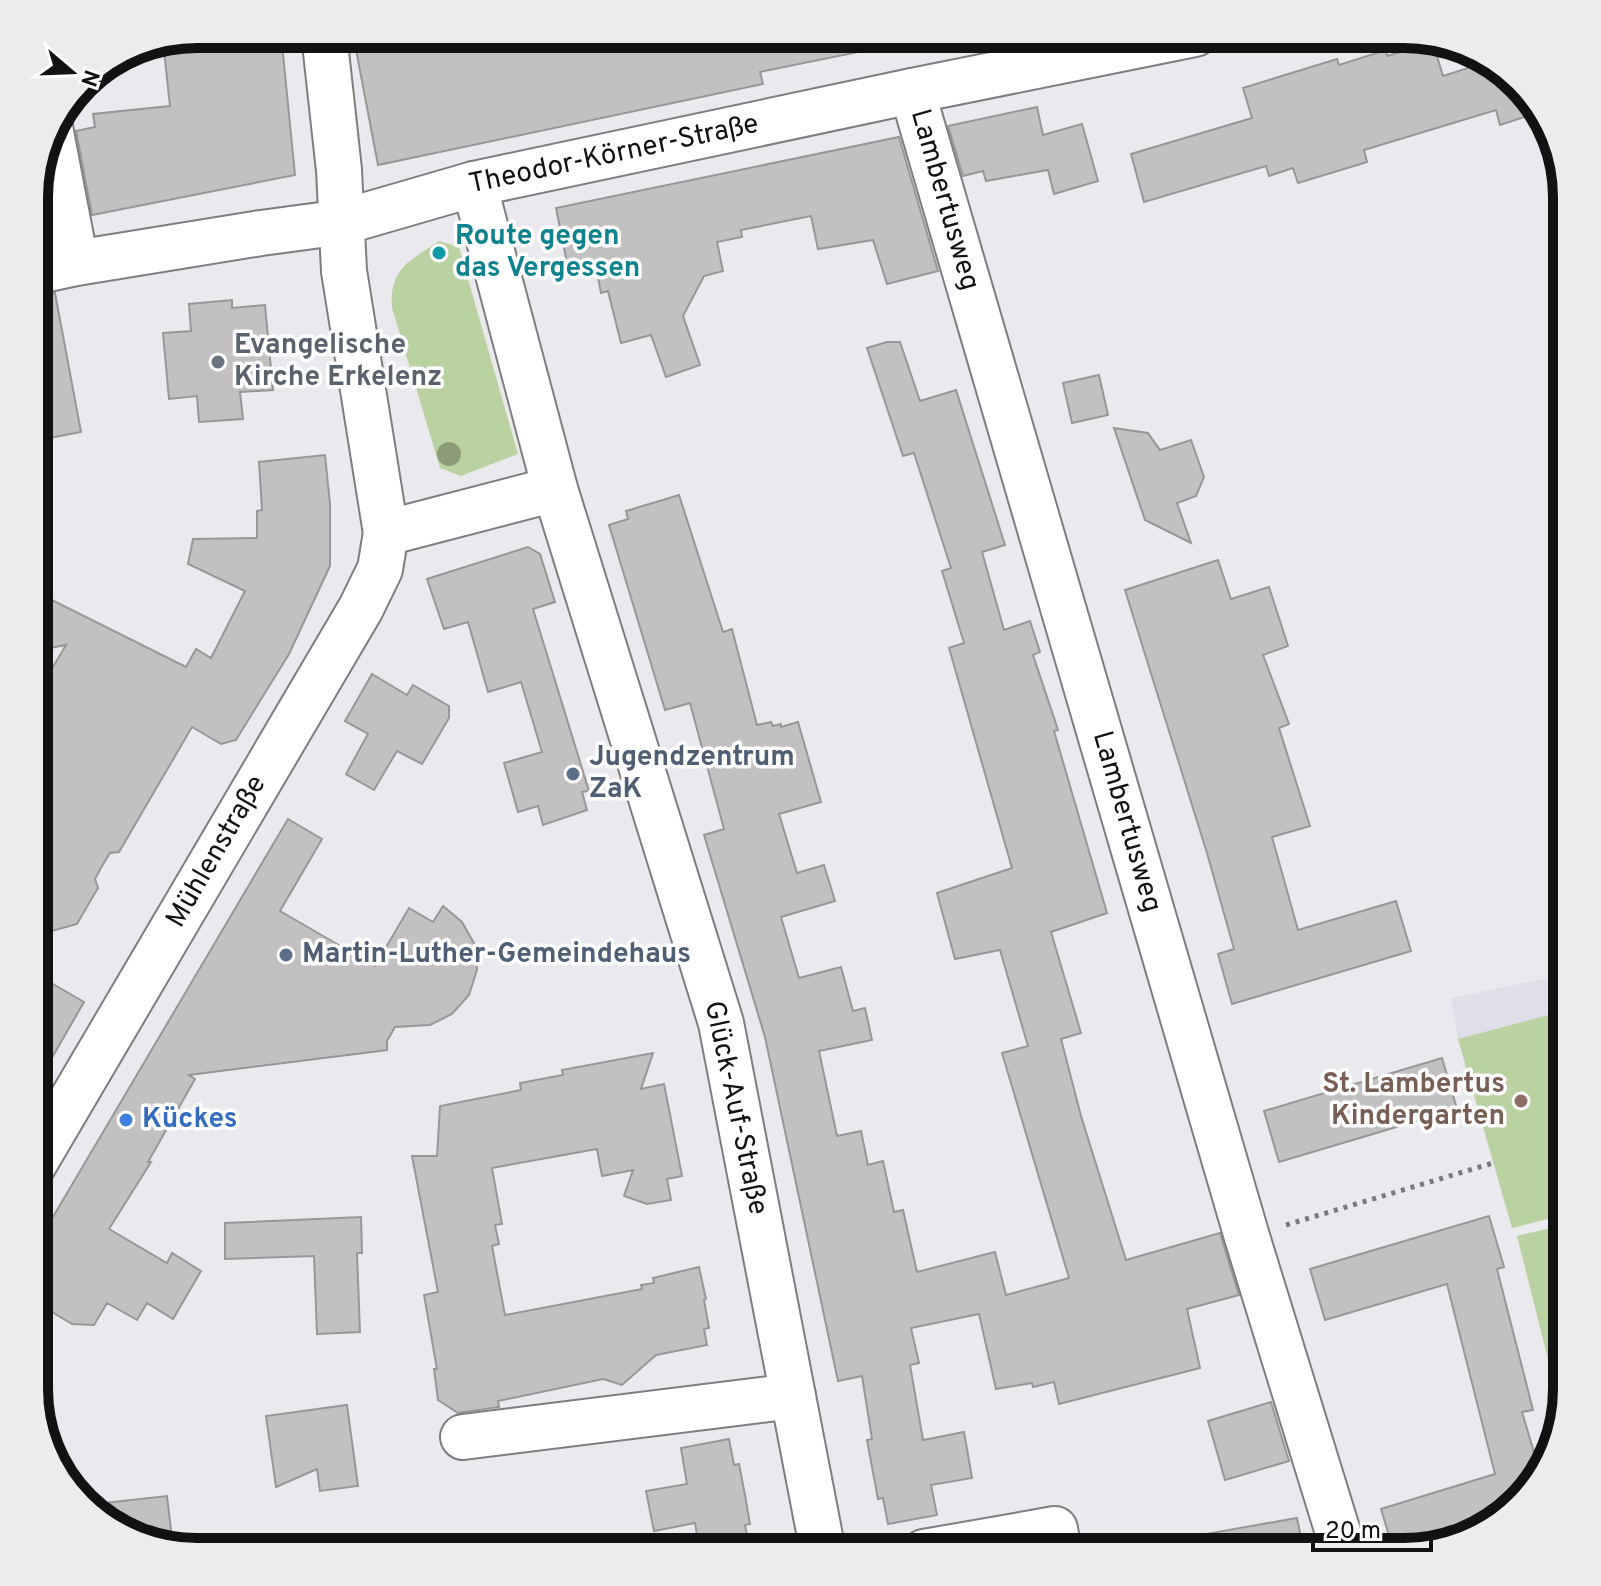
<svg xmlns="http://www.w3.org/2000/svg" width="1601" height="1586" font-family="Overpass,sans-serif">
  <rect width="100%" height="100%" fill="#eaeaee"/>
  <!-- built -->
  <polygon fill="#dfdfea" points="1567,974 1567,1214 1512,1228 1458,1039 1451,998"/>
  <!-- green -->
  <g fill="#bad2a2">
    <path d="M439,241L459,247L518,454L461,476L440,468L392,308C389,268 410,261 439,241Z"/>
    <polygon points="1567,1010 1567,1214 1512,1228 1458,1039"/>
    <polygon points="1567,1224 1567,1389 1562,1415 1517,1236"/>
  </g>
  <!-- building -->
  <g fill="#c3c0c2" stroke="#999697" stroke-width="2">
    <polygon points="197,34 281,34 295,175 92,215 76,131 95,127 93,114 170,106 163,41"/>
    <polygon points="353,34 871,34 873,49 760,72 763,84 378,165"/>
    <polygon points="1433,43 1443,76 1490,61 1526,89 1540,112 1500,125 1496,110 1364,150 1367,162 1298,183 1293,168 1269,176 1266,166 1144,202 1131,154 1252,118 1243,88 1337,59 1339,65 1386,50 1387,56"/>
    <polygon points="1037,107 1043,135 1082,124 1098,181 1054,194 1048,170 986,181 983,171 963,176 948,126"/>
    <polygon points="899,137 938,271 887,284 873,240 818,249 811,216 741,230 742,237 717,242 723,271 704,276 683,316 700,365 666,377 651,335 621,343 608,291 601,293 597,272 570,278 556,208"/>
    <polygon points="55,293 81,432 39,440 34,415 34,296"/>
    <polygon points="232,300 232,308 265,305 273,390 240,392 243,419 199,422 197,396 169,399 163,333 191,331 189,304"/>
    <polygon points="887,342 900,342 920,401 956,390 1005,545 982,552 1004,630 1030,621 1040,652 1033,655 1058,730 1054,731 1107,913 1051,932 1081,1033 1061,1039 1081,1116 1126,1260 1220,1233 1239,1295 1187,1309 1200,1368 1059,1404 1054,1382 1033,1387 1032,1383 996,1389 979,1314 911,1328 919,1363 910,1365 923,1440 964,1432 972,1478 931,1485 937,1515 888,1524 883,1498 878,1499 867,1440 872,1439 862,1376 838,1381 765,1037 704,835 724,829 690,703 665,710 609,525 628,519 626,511 679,495 723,632 732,629 757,725 771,722 773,726 781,724 781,727 798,722 821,802 779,814 797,873 824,865 835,901 781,917 799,978 841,967 853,1011 865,1008 872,1040 819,1051 837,1136 861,1131 868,1165 883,1161 894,1212 903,1210 917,1272 995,1252 1006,1295 1069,1278 1002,1053 1028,1046 1000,950 955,959 937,893 1012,868 949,648 964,643 942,571 951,568 914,453 903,456 867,348"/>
    <polygon points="1099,375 1108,415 1072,423 1063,383"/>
    <polygon points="1114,428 1148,433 1160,450 1191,440 1204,477 1196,496 1177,503 1191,543 1145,520"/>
    <polygon points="325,455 330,504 330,566 289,654 255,709 236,740 221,744 192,727 119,852 110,853 102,866 95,879 98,888 77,924 34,936 34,699 66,645 34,651 34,591 186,667 196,649 211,658 245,591 188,564 193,539 257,538 257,511 262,510 259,462"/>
    <polygon points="528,547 540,554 555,602 533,609 589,791 582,792 587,810 543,825 538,806 518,812 504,763 542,752 521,682 488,692 468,622 444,629 427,579"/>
    <polygon points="1218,560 1231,599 1269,587 1288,646 1263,655 1289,724 1279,728 1310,826 1272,837 1298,930 1396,901 1411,951 1232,1004 1218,954 1234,949 1207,853 1125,590"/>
    <polygon points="372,674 407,695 413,685 449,706 449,718 422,764 397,751 374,790 346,774 368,734 345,721"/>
    <polygon points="288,819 322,839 280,911 375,966 409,908 433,922 443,906 462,922 475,945 477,970 469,995 452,1014 430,1025 395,1027 387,1041 387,1050 189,1075 195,1079 148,1162 151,1162 109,1229 167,1263 172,1253 201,1271 173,1319 147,1303 137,1320 107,1303 94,1325 72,1324 34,1301 34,1249"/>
    <polygon points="34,973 84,1002 34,1089"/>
    <polygon points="653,1053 641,1089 664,1084 682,1176 667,1179 671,1200 647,1204 624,1196 633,1170 602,1176 597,1149 492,1168 502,1224 495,1225 499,1244 492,1246 505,1315 642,1289 641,1285 654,1283 653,1278 699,1267 706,1299 704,1300 709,1328 704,1329 707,1345 656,1355 622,1385 603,1379 498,1401 499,1407 458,1413 438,1400 434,1369 437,1369 424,1295 438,1292 412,1156 437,1156 440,1106 521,1090 520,1083 563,1075 562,1070"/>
    <polygon points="1442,1058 1457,1109 1279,1162 1264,1111"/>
    <polygon points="1489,1216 1504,1267 1497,1269 1533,1410 1522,1412 1540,1472 1512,1511 1472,1536 1447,1543 1394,1552 1381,1509 1495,1474 1447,1284 1325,1320 1310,1269"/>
    <polygon points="361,1217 362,1253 357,1253 360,1332 317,1334 314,1256 225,1259 225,1223"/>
    <polygon points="1271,1402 1289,1461 1225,1480 1208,1421"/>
    <polygon points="347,1405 358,1486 320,1491 317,1469 276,1487 266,1416"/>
    <polygon points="729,1439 734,1465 739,1464 745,1495 750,1524 745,1525 750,1552 700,1552 695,1523 654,1531 646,1491 687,1484 681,1448"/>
    <polygon points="167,1496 173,1547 134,1539 86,1505"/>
    <polygon points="1297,1518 1304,1552 1201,1552 1200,1535"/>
  </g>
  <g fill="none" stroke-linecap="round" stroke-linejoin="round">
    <!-- minor casing -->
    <g stroke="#7e7e81" stroke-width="48">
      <g id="minor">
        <polyline points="324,34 339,170 344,271 386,533 555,489"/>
        <polyline points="912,91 1247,1237 1344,1552"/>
        <polyline points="50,127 76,263"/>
        <polyline points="474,184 555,489 721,1023 823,1552"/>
        <polyline points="34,272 76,263 261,233 343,222 474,184 912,91 1195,34"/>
        <polyline points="34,1164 361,608 380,569 386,533"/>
        <polyline points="463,1437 793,1396"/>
        <polyline points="924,1552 1055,1529 1059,1552"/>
      </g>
    </g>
    <!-- path -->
    <g stroke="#7a7a7d" stroke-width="5" stroke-dasharray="4 6" stroke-linecap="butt">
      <polyline points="1286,1225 1493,1163"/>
      <polyline points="1567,1249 1567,1255"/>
    </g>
    <!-- minor -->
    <use href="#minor" stroke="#fff" stroke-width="44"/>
  </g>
  <!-- trees -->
  <circle fill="#8c9b78" cx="449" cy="454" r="12"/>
  <!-- markers -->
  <circle fill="#0f9aa8" stroke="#fff" stroke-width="3" cx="439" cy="253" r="8"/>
  <circle fill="#6b7280" stroke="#fff" stroke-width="3" cx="218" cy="362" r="8"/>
  <g fill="#5c6f8a" stroke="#fff" stroke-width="3">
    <circle cx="573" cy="774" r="8"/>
    <circle cx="286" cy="955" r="8"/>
  </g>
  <circle fill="#8d6e63" stroke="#fff" stroke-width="3" cx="1521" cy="1101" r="8"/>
  <circle fill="#3f7fe0" stroke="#fff" stroke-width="3" cx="126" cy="1120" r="8"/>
  <g text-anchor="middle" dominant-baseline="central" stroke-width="7" stroke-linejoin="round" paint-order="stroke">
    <!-- street labels -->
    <g font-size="28" fill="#121213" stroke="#fff">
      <text transform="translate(614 155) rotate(-12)">Theodor-Körner-Straße</text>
      <text transform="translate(944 200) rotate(74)">Lambertusweg</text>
      <text transform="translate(1126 822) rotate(74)">Lambertusweg</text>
      <text transform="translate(217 852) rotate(-60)">Mühlenstraße</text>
      <text transform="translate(735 1108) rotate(78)">Glück-Auf-Straße</text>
    </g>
    <!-- culture labels -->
    <g font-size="28" font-weight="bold" fill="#0d838f" stroke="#fff" text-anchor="start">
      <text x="455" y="237">Route gegen<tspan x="455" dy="32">das Vergessen</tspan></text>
    </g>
    <!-- worship labels -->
    <g font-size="28" font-weight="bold" fill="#5b616d" stroke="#fff" text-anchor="start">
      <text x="234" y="346">Evangelische<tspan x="234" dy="32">Kirche Erkelenz</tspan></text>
    </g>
    <!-- service labels -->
    <g font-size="28" font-weight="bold" fill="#4e5e75" stroke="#fff" text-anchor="start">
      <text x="589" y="758">Jugendzentrum<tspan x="589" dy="32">ZaK</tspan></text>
      <text x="302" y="955">Martin-Luther-Gemeindehaus</text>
    </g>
    <!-- education labels -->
    <g font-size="28" font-weight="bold" fill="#785e54" stroke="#fff" text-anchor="end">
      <text x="1505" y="1085">St. Lambertus<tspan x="1505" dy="32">Kindergarten</tspan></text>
    </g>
    <!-- shop labels -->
    <g font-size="28" font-weight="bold" fill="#366cbe" stroke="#fff" text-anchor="start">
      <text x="142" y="1120">Kückes</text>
    </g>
  </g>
  <!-- crop -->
  <path d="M0 0H1601V1586H0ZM197 48H1404A149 149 0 0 1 1553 197V1389A149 149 0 0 1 1404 1538H197A149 149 0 0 1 48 1389V197A149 149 0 0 1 197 48Z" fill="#ececec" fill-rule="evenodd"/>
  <path fill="none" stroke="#121213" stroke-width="10" d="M197 48H1404A149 149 0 0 1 1553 197V1389A149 149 0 0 1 1404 1538H197A149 149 0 0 1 48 1389V197A149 149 0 0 1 197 48Z"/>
  <!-- north arrow -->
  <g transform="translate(72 72) rotate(109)" stroke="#ffffff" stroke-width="6" paint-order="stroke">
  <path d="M0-6L14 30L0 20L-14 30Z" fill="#121213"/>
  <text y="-12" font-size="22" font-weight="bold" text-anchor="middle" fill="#121213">N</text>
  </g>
  <!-- scale -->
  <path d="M1313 1538v12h118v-12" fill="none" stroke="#121213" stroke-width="4"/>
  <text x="1325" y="1538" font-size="24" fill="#121213" stroke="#ffffff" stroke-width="6" paint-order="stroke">20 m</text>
</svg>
